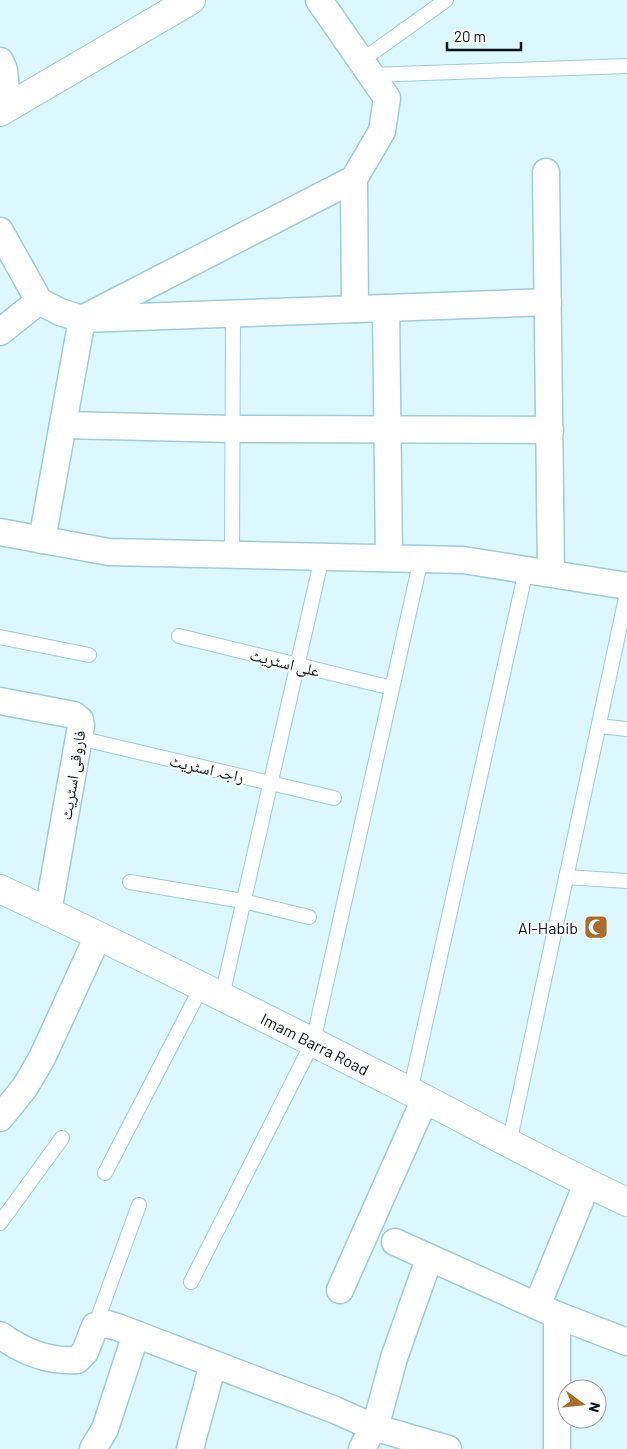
<svg xmlns="http://www.w3.org/2000/svg" width="627" height="1449" font-family="Barlow,'Noto Naskh Arabic',sans-serif">
  <rect width="100%" height="100%" fill="#dcf7fe"/>
  <g fill="none" stroke-linecap="round" stroke-linejoin="round">
    <!-- service casing -->
    <g stroke="#9fccd7" stroke-width="16">
      <g id="service">
        <polyline points="361,61 446,0"/>
        <polyline points="371,75 627,66"/>
        <polyline points="232,555 233,313"/>
        <polyline points="179,636 392,688"/>
        <polyline points="0,637 89,655"/>
        <polyline points="599,726 627,729"/>
        <polyline points="79,738 334,798"/>
        <polyline points="566,877 627,881"/>
        <polyline points="130,882 243,901 309,917"/>
        <polyline points="222,996 322,557"/>
        <polyline points="410,1092 526,570"/>
        <polyline points="509,1144 627,593"/>
        <polyline points="105,1173 202,986"/>
        <polyline points="0,1223 62,1138"/>
        <polyline points="191,1282 313,1042 421,559"/>
        <polyline points="95,1326 139,1205"/>
      </g>
    </g>
    <!-- minor casing -->
    <g stroke="#9fccd7" stroke-width="29">
      <g id="minor">
        <polyline points="319,0 387,98 382,131 354,179 355,309"/>
        <polyline points="0,61 4,70 8,107"/>
        <polyline points="546,172 551,573"/>
        <polyline points="0,231 39,301 60,312 82,319 548,302"/>
        <polyline points="386,308 389,558"/>
        <polyline points="0,332 39,301"/>
        <polyline points="63,425 232,429 550,430"/>
        <polyline points="0,532 109,552 463,560 627,586"/>
        <polyline points="42,540 82,319 354,179"/>
        <polyline points="0,701 74,715 80,720 81,726 48,912"/>
        <polyline points="0,1118 25,1087 42,1058 98,936"/>
        <polyline points="395,1242 557,1315 627,1342"/>
        <polyline points="340,1290 425,1099"/>
        <polyline points="537,1306 587,1184"/>
        <polyline points="557,1315 557,1449"/>
        <path d="M0,1335C22,1351 49,1362 77,1360L85,1352L95,1326L107,1324L117,1327L335,1410L373,1427L448,1449"/>
        <polyline points="93,1449 105,1429 136,1334"/>
        <polyline points="190,1449 213,1364"/>
        <polyline points="362,1449 378,1417 394,1358 429,1259"/>
      </g>
    </g>
    <!-- tertiary casing -->
    <g stroke="#9fccd7" stroke-width="30">
      <g id="tertiary">
        <polyline points="0,112 191,0"/>
        <path id="s1" d="M0,889C143,956 284,1027 425,1099C492,1134 558,1170 627,1202"/>
      </g>
    </g>
    <!-- service -->
    <use href="#service" stroke="#fff" stroke-width="14"/>
    <!-- minor -->
    <use href="#minor" stroke="#fff" stroke-width="26"/>
    <!-- tertiary -->
    <use href="#tertiary" stroke="#fff" stroke-width="28"/>
  </g>
  <!-- icons -->
  <defs>
    <g id="mosque-square" transform="scale(1.25)"><rect x="-9" y="-9" width="18" height="18" rx="4" fill="#a66d2c" stroke="#fefefe"/><path d="M3.5-4.9A6 6 0 1 0 3.5 4.9A5 5 0 1 1 3.5-4.9Z" fill="#fff"/></g>
  </defs>
  <g fill-rule="evenodd">
    <use href="#mosque-square" x="596" y="927"/>
  </g>
  <g text-anchor="middle" dominant-baseline="central" stroke-width="4" stroke-linejoin="round" paint-order="stroke">
    <!-- street labels -->
    <g font-size="16" fill="#031216" stroke="#fefefe">
      <text transform="translate(285 662) rotate(14)">علی اسٹریٹ</text>
      <text transform="translate(207 768) rotate(13)">راجہ اسٹریٹ</text>
      <text transform="translate(72 775) rotate(-81)">فاروقی اسٹریٹ</text>
      <text stroke="none"><textPath href="#s1" startOffset="351">Imam Barra Road</textPath></text>
    </g>
    <!-- poi labels -->
    <g font-size="16" fill="#031216" stroke="#fefefe" text-anchor="end">
      <text x="578" y="927">Al-Habib</text>
    </g>
  </g>
  <!-- north arrow -->
  <g transform="translate(582 1404) rotate(105)"><circle r="24" fill="#fefefe" stroke="#9aa0a1"/>
  <path d="M0-4L9 19L0 12L-9 19Z" fill="#a66d2c"/>
  <text y="-8" font-size="14" font-weight="bold" text-anchor="middle" fill="#031216">N</text>
  </g>
  <!-- scale -->
  <path d="M447 42v8h74v-8" fill="none" stroke="#031216" stroke-width="2.5"/>
  <text x="454" y="42" font-size="15" fill="#031216" stroke="#fefefe" stroke-width="4" paint-order="stroke">20 m</text>
</svg>
